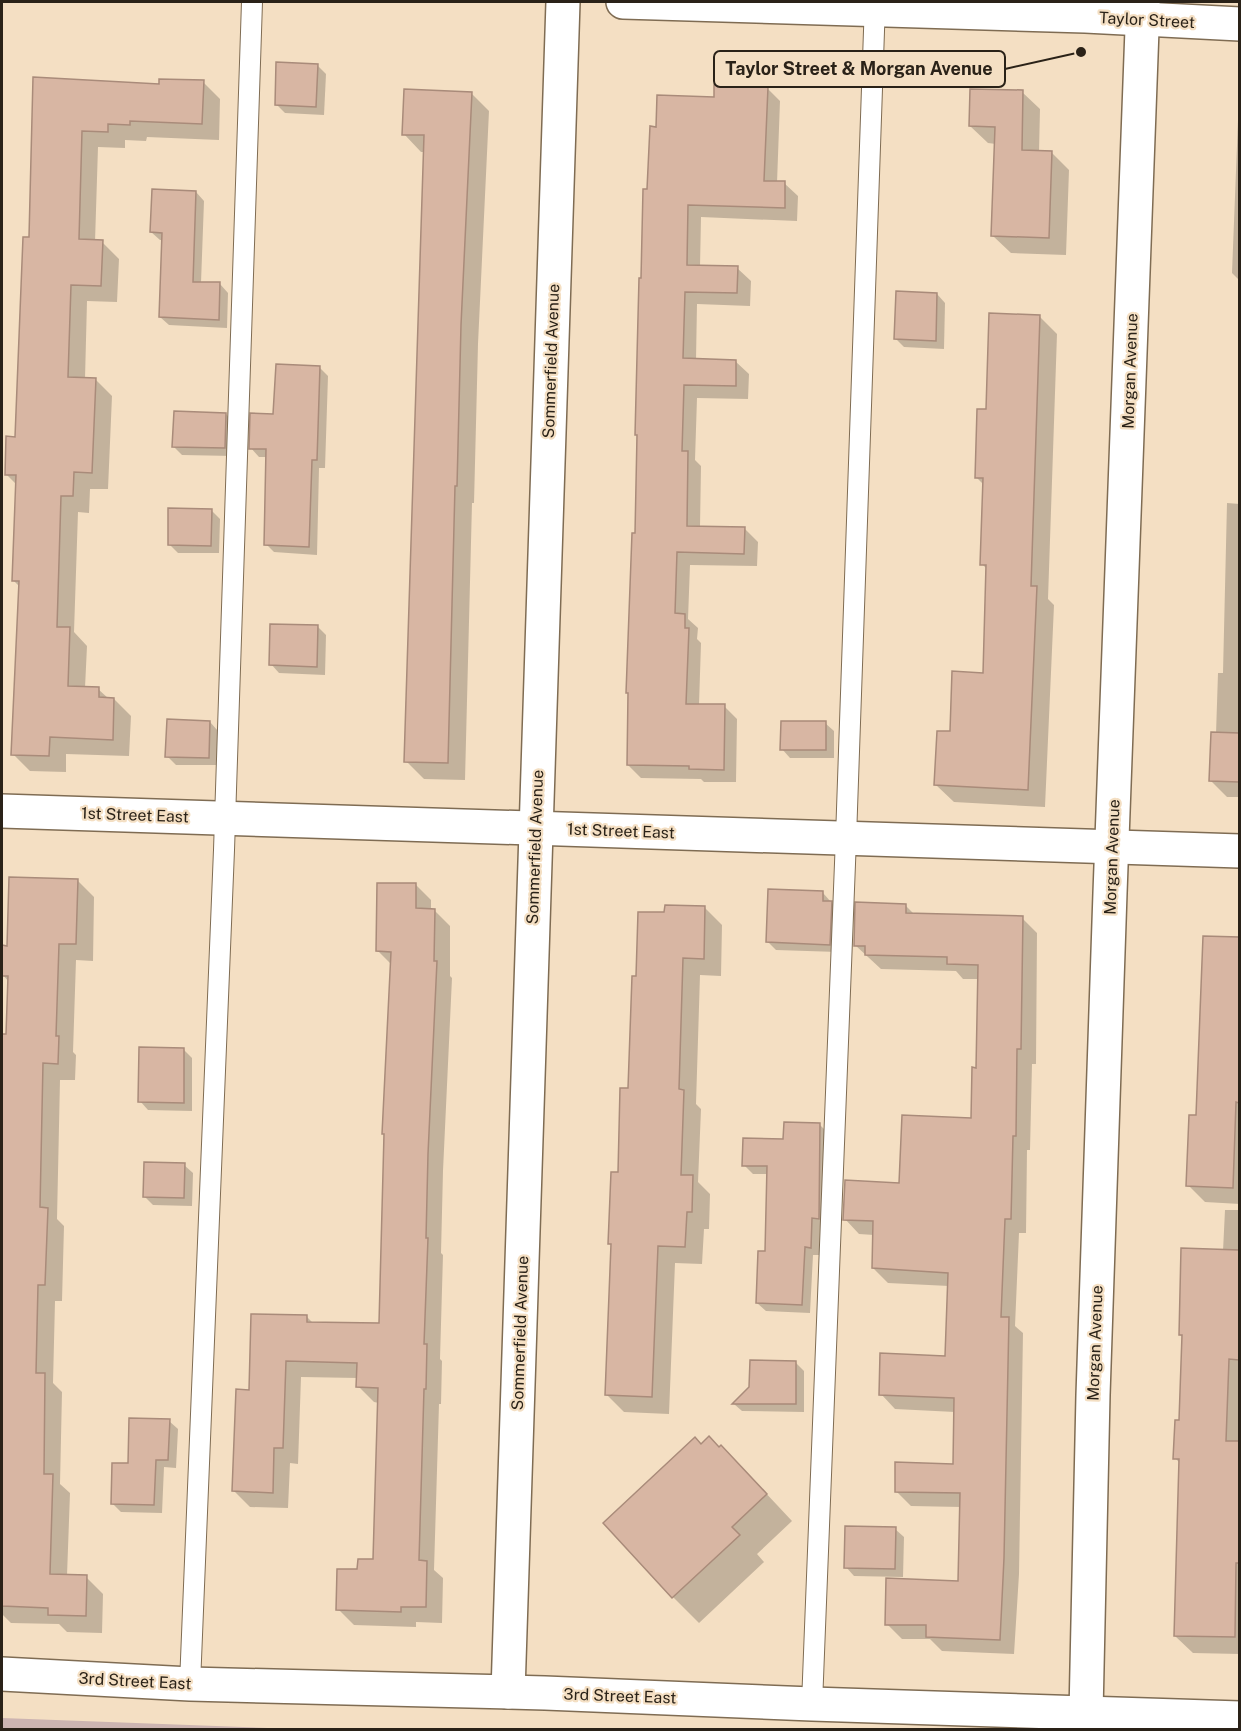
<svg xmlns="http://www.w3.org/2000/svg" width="1241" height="1731" font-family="'Public Sans',sans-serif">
  <rect width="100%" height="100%" fill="#f4dfc3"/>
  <!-- green -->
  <polygon fill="#ccb4b1" points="2,1718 295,1729 2,1730"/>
  <!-- shadow -->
  <g fill="#0003">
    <polygon points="317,65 326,74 324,115 285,113 276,104"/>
    <polygon points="35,79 160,86 203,82 220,99 219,140 147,137 146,141 125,140 125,148 98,147 95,242 102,242 119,259 117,302 87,301 85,379 96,380 112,396 108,489 90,489 89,513 78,512 74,632 87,646 85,688 98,689 109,699 114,699 131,716 129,756 66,754 66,772 30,771 13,754 20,587 13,580 17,485 6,474 16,438 30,239"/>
    <polygon points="767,88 780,101 777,183 784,183 798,196 797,221 701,217 700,267 737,268 751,281 750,306 697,304 696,360 735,361 749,374 748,399 697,398 695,460 701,466 700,527 744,528 758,542 757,566 690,565 688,619 698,628 697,639 701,643 699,705 724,706 737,719 736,782 704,782 701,779 641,778 628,765 639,437 636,434 642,279 649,190 658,128 715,99"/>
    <polygon points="1022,92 1040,109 1039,152 1051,152 1069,170 1066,255 1011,253 993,236 996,144 988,143 970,126"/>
    <polygon points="471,93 489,111 478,344 474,503 472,503 465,780 424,779 406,761 425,152 421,152 404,134"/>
    <polygon points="1238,120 1240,120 1240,281 1232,273"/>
    <polygon points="196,192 204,201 201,283 220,284 228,293 227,328 169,325 160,317 163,240 160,240 151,232"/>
    <polygon points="937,294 945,303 944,349 904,347 896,339"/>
    <polygon points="1039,316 1057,334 1048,599 1054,605 1045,807 954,802 936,785 951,733 984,674 988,570 982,564 984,485 976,477 988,411"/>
    <polygon points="1240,337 1240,373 1238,372"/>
    <polygon points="320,368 328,376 325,468 319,468 317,555 274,552 266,544 268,457 259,457 251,448 275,415"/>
    <polygon points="226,414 234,423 233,456 182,455 174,447"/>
    <polygon points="1227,503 1240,504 1240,797 1227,797 1210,780 1216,734 1218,673 1223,673"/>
    <polygon points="211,510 220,519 219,553 178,553 169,544"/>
    <polygon points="318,627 326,635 325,675 279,673 271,664"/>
    <polygon points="210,722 218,731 217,765 176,765 167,756"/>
    <polygon points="825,723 834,731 834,758 790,758 782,749"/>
    <polygon points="77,880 94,897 93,961 76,960 73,1052 76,1055 75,1080 60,1080 57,1219 64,1226 62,1301 55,1301 53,1383 62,1392 60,1484 70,1493 67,1576 86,1577 103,1594 102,1633 67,1632 59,1624 11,1623 2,1614 2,1036 7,1036 9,982 3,975 9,947"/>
    <polygon points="415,884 431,900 431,910 434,910 450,926 450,976 452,978 443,1171 441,1253 443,1255 440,1359 442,1361 441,1404 439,1404 434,1570 443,1578 442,1623 416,1622 416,1627 354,1625 338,1609 359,1571 374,1561 379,1403 374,1402 358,1386 358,1378 301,1377 298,1464 290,1463 288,1508 250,1507 234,1491 250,1391 307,1317 314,1324 380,1325 392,965 378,951"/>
    <polygon points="823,893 839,911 838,952 776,950 767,941"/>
    <polygon points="905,905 915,915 1022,918 1037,933 1036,1064 1032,1064 1030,1150 1027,1150 1026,1233 1019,1233 1015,1326 1023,1333 1019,1574 1014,1654 942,1651 930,1639 902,1639 887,1624 960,1583 961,1507 911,1506 896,1491 954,1466 955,1412 895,1409 881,1394 946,1357 949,1286 888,1283 873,1268 874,1235 859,1234 845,1219 901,1185 973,1120 977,1069 979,979 963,979 956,971 881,969 855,945"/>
    <polygon points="705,908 722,925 721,976 700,975 696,1104 701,1109 698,1182 710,1194 709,1229 704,1229 702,1264 675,1263 669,1414 624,1412 607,1395 613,1247 610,1243 630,1090 637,977 666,914"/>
    <polygon points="1204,937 1240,938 1240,1204 1205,1202 1188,1185 1198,1117"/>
    <polygon points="183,1049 192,1058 192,1111 148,1110 140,1101"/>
    <polygon points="819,1124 828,1133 827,1226 820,1226 819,1255 813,1255 810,1313 766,1311 757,1303 766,1253 768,1174 753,1174 744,1165 785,1141"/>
    <polygon points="184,1165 193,1173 192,1206 153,1205 145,1197"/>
    <polygon points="1225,1210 1240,1210 1240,1654 1193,1653 1175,1636 1180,1463 1175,1458 1181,1421 1184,1338 1180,1335 1223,1251"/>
    <polygon points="795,1362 804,1371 804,1412 742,1411 734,1404"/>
    <polygon points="169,1421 178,1429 176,1468 164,1467 162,1513 121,1512 112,1503 129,1465"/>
    <polygon points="701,1445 720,1449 747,1473 792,1521 757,1554 764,1562 699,1623 673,1597"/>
    <polygon points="895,1529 904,1537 903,1577 854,1576 846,1567"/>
  </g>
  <!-- building -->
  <g fill="#d8b6a3" stroke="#a98b7a" stroke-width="1.5">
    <polygon points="276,62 318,64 316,107 275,105"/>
    <polygon points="33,77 159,84 159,79 204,80 202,124 130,121 130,125 108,124 108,132 82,131 79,239 103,240 101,286 71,285 68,377 96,378 92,473 74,472 73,496 61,496 57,627 70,627 68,686 99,687 99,697 114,698 113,740 50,737 49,756 11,755 19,581 12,581 16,475 5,475 6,436 15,437 23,237 29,237"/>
    <polygon points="714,85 768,87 764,181 785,181 785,208 688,205 687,265 738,266 737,293 685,292 683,358 736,360 736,386 684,385 682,451 688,451 687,526 745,527 744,554 677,552 675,613 685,614 685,628 689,628 686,704 725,704 724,770 689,769 689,766 627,765 628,693 626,693 632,533 635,533 637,435 635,435 639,278 641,278 643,189 647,189 650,126 656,127 657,95 714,97"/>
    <polygon points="404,89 472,92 461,325 457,486 455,486 448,763 404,762 424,135 402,135"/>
    <polygon points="970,89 1023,90 1022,150 1052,151 1049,238 991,236 995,127 969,126"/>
    <polygon points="152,189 196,191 193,282 220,282 219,320 159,317 162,233 150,232"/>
    <polygon points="896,291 937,293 936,341 894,339"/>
    <polygon points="989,313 1040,315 1031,586 1037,586 1028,790 934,785 937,731 950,731 952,671 983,673 986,565 980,565 983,478 975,478 977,409 986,409"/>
    <polygon points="276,364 320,366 317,460 312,460 309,547 264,545 266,449 249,449 250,413 273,414"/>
    <polygon points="174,411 226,413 225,448 172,447"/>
    <polygon points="168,508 212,509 211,546 168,545"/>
    <polygon points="270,624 318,625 317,667 269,665"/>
    <polygon points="167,719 210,721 209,758 165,757"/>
    <polygon points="781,721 826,721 826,750 780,750"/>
    <polygon points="1211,732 1239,733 1239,782 1209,781"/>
    <polygon points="9,877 78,879 76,944 59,944 56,1036 59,1036 58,1064 43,1063 40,1207 48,1208 45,1285 38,1285 36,1373 45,1373 44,1474 53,1474 50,1574 87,1575 86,1616 48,1615 48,1608 2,1606 2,1034 6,1034 8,976 2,976 2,945 7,946"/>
    <polygon points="377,883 416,883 416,908 435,909 434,961 437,961 428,1154 426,1238 428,1238 424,1344 427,1344 426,1389 424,1389 419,1560 427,1561 426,1607 401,1607 401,1612 336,1610 337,1569 357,1569 358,1559 373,1559 378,1388 356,1387 357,1363 286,1361 283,1448 274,1448 273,1493 232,1491 236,1389 249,1390 251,1314 307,1315 307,1322 379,1323 384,1134 382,1134 391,952 376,951"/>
    <polygon points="768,889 823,891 823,901 832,901 830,945 766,942"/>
    <polygon points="855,902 906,904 906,913 1023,916 1021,1049 1017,1049 1016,1136 1013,1136 1011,1219 1005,1219 1001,1317 1009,1317 1004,1558 1000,1640 926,1637 926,1625 885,1625 886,1578 958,1581 960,1493 895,1492 895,1462 953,1464 954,1398 879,1395 880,1353 945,1356 948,1273 872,1268 873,1221 843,1220 845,1180 899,1183 902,1115 971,1118 972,1067 976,1068 978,965 947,964 947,957 865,955 865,946 854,946"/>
    <polygon points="665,905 705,906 704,959 683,958 679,1089 684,1090 681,1175 693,1175 692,1212 687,1212 685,1247 658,1246 652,1397 605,1395 611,1244 608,1244 611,1172 618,1172 620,1088 628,1088 632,976 636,976 638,912 664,912"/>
    <polygon points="1203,936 1239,937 1239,1103 1236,1102 1233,1188 1186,1186 1189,1115 1196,1115"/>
    <polygon points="139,1047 184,1048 184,1103 138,1102"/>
    <polygon points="784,1122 820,1123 819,1219 812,1218 811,1248 805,1247 802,1305 756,1303 758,1251 765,1251 767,1166 742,1166 743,1138 783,1139"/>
    <polygon points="144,1162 185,1163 184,1198 143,1197"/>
    <polygon points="1181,1248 1239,1250 1239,1360 1229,1359 1226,1441 1239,1441 1239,1563 1236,1563 1235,1637 1174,1636 1179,1459 1173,1459 1175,1420 1179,1420 1182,1335 1179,1335"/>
    <polygon points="750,1360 796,1361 796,1404 732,1404 749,1387"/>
    <polygon points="129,1418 170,1419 168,1460 156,1460 154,1505 111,1504 112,1463 128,1463"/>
    <polygon points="709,1436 719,1447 721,1445 767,1494 732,1527 740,1535 672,1598 603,1523 695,1437 701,1444"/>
    <polygon points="845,1526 896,1527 895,1569 844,1568"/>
  </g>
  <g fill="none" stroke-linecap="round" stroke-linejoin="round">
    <!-- service casing -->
    <g stroke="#7f6c53" stroke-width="22">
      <g id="service">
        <polyline points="190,1684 224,850 252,2"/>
        <polyline points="812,1704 846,838 875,2"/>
      </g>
    </g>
    <!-- minor casing -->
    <g stroke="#7f6c53" stroke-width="36">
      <g id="minor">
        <polyline points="2,811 1240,851"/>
        <polyline points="2,1674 190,1684 545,1693 812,1704 1240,1718"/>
        <polyline points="508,1692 563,2"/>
        <polyline points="1086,1713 1093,1395 1110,893 1143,2"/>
      </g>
    </g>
    <!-- secondary casing -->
    <g stroke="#7f6c53" stroke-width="36">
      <polyline id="secondary" points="623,2 1085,16 1240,24"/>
    </g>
    <!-- service -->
    <use href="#service" stroke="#fff" stroke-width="20"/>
    <!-- minor -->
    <use href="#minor" stroke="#fff" stroke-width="33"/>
    <!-- secondary -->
    <use href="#secondary" stroke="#fff" stroke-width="33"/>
  </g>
  <g text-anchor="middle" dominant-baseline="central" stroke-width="4.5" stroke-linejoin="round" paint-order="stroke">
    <!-- street labels -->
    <g font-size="16" fill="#2a2218" stroke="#f4dfc3">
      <text transform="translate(1147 20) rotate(3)">Taylor Street</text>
      <text transform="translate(551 361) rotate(-88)">Sommerfield Avenue</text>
      <text transform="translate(1130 371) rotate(-88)">Morgan Avenue</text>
      <text transform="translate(135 815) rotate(2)">1st Street East</text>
      <text transform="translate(621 831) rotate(2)">1st Street East</text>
      <text transform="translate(535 847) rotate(-88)">Sommerfield Avenue</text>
      <text transform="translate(1112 857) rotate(-88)">Morgan Avenue</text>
      <text transform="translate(520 1333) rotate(-88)">Sommerfield Avenue</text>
      <text transform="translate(1095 1343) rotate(-88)">Morgan Avenue</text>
      <text transform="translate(135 1681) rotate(3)">3rd Street East</text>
      <text transform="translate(620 1696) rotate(2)">3rd Street East</text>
    </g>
  </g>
  <!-- callouts -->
  <path fill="none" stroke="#2a2218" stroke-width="2" d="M1081 52L1005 69"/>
  <circle fill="#2a2218" stroke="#f4dfc3" stroke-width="2" cx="1081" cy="52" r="6"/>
  <rect fill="#f4dfc3" stroke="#2a2218" stroke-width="2" x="714" y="51" width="291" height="36" rx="6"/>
  <g font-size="18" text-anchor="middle" font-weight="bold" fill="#2a2218">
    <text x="859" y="75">Taylor Street &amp; Morgan Avenue</text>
  </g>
  <!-- border -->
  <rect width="1241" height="1731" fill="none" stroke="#2a2218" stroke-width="6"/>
</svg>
